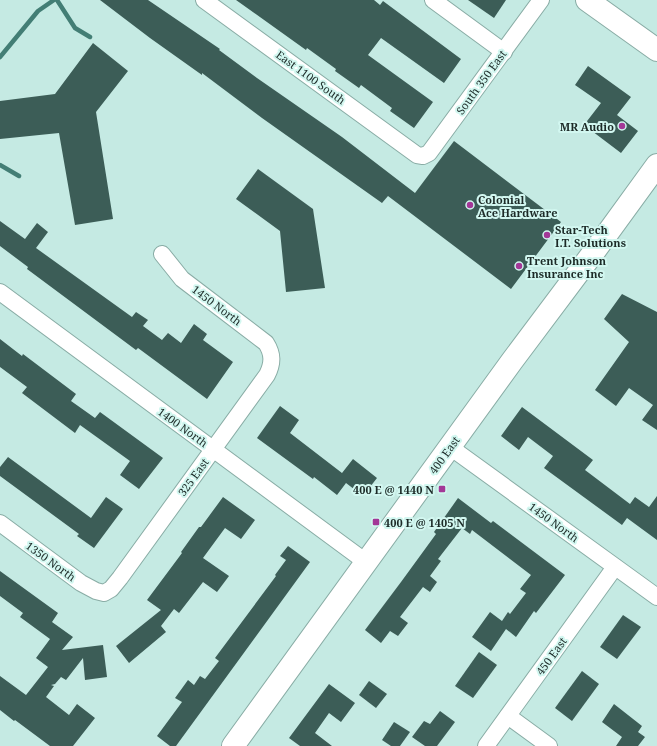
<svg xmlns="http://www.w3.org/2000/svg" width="657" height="746" font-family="'Noto Serif',serif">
  <rect width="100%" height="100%" fill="#c5eae3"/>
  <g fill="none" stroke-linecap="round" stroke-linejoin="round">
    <!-- stream -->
    <g stroke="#437e75" stroke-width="4.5">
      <polyline points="57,0 75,28 90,37"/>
      <polyline points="0,57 38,11 54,0"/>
      <polyline points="0,165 19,176"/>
    </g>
  </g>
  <!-- building -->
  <g fill="#3c5d57">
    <polygon points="100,0 148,0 220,49 219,50 257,78 342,137 415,193 454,141 561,222 511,289 388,196 382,203 262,118 202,73 202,75 150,38"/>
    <polygon points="236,0 374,0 380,5 383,1 461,59 444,83 381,38 368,55 433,102 414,128 390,111 392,108 361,85 359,88 335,71 336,69 307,48 306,50"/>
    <polygon points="468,0 506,0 494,18"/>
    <polygon points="93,43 128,71 96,112 113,219 75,225 59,133 0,139 0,101 55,94"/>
    <polygon points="588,66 631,97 617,115 638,131 621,153 584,125 601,103 575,85"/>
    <polygon points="258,169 313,209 325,288 286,292 280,231 236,199"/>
    <polygon points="0,221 25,239 37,223 48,232 36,248 132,317 136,312 148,320 143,326 162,340 168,333 181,343 194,324 207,334 203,340 233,362 207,399 138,348 136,350 27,269 28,267 0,246"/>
    <polygon points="622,294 657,312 657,430 642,420 653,405 629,388 616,406 595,390 629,342 604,319"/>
    <polygon points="0,339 22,356 23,354 76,394 71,401 95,418 100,412 163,458 139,489 120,475 130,461 80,425 75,433 22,393 27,387 0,367"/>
    <polygon points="280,406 299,420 290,433 342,473 353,459 377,478 363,496 346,483 337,495 314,477 313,479 257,438"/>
    <polygon points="522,407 593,460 585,470 630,504 635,497 649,507 657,496 657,540 627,518 622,525 544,468 553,456 528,437 519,450 501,436"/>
    <polygon points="8,457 91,518 106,497 123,509 94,548 77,536 79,534 0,476 0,467"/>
    <polygon points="223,497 255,520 241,539 225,528 203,558 229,576 217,592 203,582 179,613 174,609 161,626 166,632 129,663 116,646 161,610 147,600 182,553 181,552 199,527 201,527"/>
    <polygon points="458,498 491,523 493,521 565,575 536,613 534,611 516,637 506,629 491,651 472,637 490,612 502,621 508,612 510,614 526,593 520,589 531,575 472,530 470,534 462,528 438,559 441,561 430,576 437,582 430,592 423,587 400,617 408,623 398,636 390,631 381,643 365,630 401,582 436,534 434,532"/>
    <polygon points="288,546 310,562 176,746 170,746 157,736 182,702 175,698 188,680 194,685 200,676 205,679 219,661 215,658 276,576 275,575 286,560 280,556"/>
    <polygon points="0,571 58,613 52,622 73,637 62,650 103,645 107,677 85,680 83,658 66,680 61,677 55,684 51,685 54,686 46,697 69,715 77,704 95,718 73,746 50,746 15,720 14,721 0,710 0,676 26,695 48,667 36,658 50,639 20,617 23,613 0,596"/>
    <polygon points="623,615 641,627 617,659 600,647"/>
    <polygon points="479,652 497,665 473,698 455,686"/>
    <polygon points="582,671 599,684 572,721 555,708"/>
    <polygon points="369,681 387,694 376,708 359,695"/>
    <polygon points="329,684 355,703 341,722 329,713 315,733 332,746 300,746 289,738"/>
    <polygon points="614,704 642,726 638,732 645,737 638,746 616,746 622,737 602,722"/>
    <polygon points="440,711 455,722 437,746 425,746 412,737 424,721 430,724"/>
    <polygon points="394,722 410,732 400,746 391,746 382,740"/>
  </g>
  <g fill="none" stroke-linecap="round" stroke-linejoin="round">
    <!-- minor casing -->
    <g stroke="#89aca5" stroke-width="18">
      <g id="minor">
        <polyline points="204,0 417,155 423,156 429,153 541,0"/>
        <polyline points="433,0 504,52"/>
        <polyline points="0,292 366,562"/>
        <polyline points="450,447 657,597"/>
        <path d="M0,523L81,583L96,591L104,593L111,589L120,578L267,375C273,363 273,354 266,343L182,279L162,254"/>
        <polyline points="508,716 549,746"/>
        <polyline points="486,746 615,567"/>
      </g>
    </g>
    <!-- secondary casing -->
    <g stroke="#89aca5" stroke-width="24">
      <g id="secondary">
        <polyline points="587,0 657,50"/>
        <polyline points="233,746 512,361 596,249 657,165"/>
      </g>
    </g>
    <!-- minor -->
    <use href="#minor" stroke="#fff" stroke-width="16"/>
    <!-- secondary -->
    <use href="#secondary" stroke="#fff" stroke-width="22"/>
  </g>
  <!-- markers -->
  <g fill="#a33797" stroke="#d2f7f0" stroke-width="1.5">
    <circle cx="622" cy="126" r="4"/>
    <circle cx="470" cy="205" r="4"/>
    <circle cx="547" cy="235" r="4"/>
    <circle cx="519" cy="266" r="4"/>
    <rect x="438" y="485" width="8" height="8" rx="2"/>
    <rect x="372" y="518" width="8" height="8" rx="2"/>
  </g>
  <g text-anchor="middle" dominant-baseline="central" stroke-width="4" stroke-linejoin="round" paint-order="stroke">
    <!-- street labels -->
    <g font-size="11" fill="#1c2a27" stroke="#d2f7f0">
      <text transform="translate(311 77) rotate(36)">East 1100 South</text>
      <text transform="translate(481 82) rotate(-54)">South 350 East</text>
      <text transform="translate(217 305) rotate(37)">1450 North</text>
      <text transform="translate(183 427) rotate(36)">1400 North</text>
      <text transform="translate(444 455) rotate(-54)">400 East</text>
      <text transform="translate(193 477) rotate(-54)">325 East</text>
      <text transform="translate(554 522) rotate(36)">1450 North</text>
      <text transform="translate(51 561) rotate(36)">1350 North</text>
      <text transform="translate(551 656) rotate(-54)">450 East</text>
    </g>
    <!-- poi labels -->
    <g font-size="11" font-weight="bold" fill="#1c2a27" stroke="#d2f7f0" text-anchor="start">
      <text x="614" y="126" text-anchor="end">MR Audio</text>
      <text x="478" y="199">Colonial<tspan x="478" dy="13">Ace Hardware</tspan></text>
      <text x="555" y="229">Star-Tech<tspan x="555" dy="13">I.T. Solutions</tspan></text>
      <text x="527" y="260">Trent Johnson<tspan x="527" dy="13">Insurance Inc</tspan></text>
      <text x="434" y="489" text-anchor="end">400 E @ 1440 N</text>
      <text x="384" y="522">400 E @ 1405 N</text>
    </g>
  </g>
</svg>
